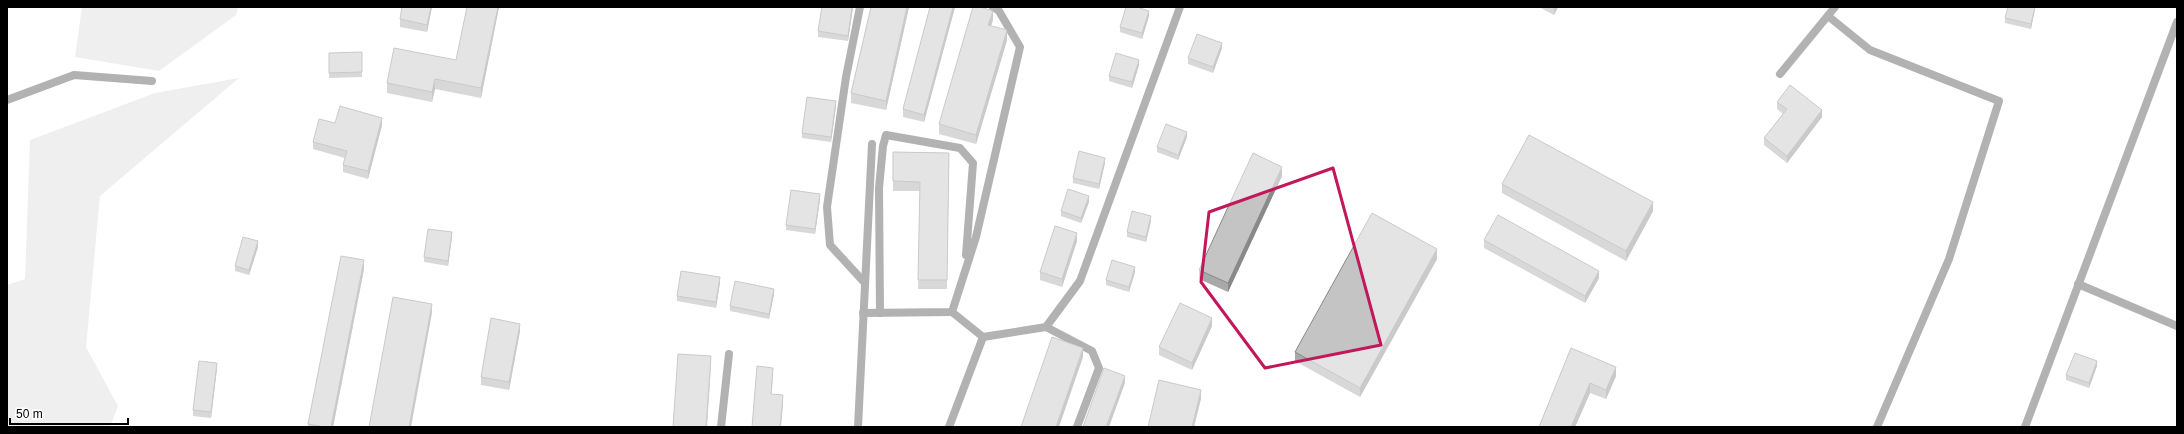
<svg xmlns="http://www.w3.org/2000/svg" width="2184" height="434" font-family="Helvetica,sans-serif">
  <rect width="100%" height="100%" fill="#fff"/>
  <!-- green -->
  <g fill="#dcdcdc">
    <polygon points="82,7 238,7 236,15 159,71 75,57"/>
    <polygon points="239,78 100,196 86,347 118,406 110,427 7,427 7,285 25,279 30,140 155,93"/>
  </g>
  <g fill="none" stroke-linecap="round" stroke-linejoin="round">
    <!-- lane -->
    <g stroke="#555" stroke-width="8">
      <polyline points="860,7 846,77 827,207 830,245 864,282"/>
      <polyline points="952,312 983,337 1046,327 1080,281 1180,7"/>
      <polyline points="863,313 952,312 976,237 1020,47 999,11 993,7"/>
      <polyline points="880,313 879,188 883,146 886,135 960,148 973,163 966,255"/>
      <polyline points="1046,327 1092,351 1099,368 1077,427"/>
      <polyline points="721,427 729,354"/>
      <polyline points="858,427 872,144"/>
    </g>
    <!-- street -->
    <g stroke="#555" stroke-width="8">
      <polyline points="1828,16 1870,50 1999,101 1949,259 1877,427"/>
      <polyline points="1780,74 1835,7"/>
      <polyline points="7,100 74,75 152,81"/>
      <polyline points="2078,284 2177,326"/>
      <polyline points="949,427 983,337"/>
      <polyline points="2025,427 2177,22"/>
    </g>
  </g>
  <!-- wall -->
  <g fill="#a9a9a9">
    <polygon points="432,7 427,32 400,27 400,19"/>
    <polygon points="499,7 481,98 435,89 432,102 387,93 387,83 456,60"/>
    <polygon points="822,7 853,7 848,41 818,37 818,31"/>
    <polygon points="871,7 909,7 886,110 851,103 851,93"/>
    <polygon points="930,7 955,7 924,122 903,117 903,109"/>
    <polygon points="1539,7 1558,7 1554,15"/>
    <polygon points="2035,7 2031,29 2005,23 2005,18"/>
    <polygon points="1149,16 1142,39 1120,32 1120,27"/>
    <polygon points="993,20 991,26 1007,40 976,144 939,134 939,124"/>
    <polygon points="1222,48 1213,73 1188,64 1188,58"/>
    <polygon points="362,52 362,77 329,78 329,53"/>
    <polygon points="1139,65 1132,88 1109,81 1109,76"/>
    <polygon points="1777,102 1822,117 1787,163 1764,145 1764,138 1783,114 1777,109"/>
    <polygon points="836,106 831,142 802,138 802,133"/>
    <polygon points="335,123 382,125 368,179 343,172 343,165 345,158 313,149 313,142"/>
    <polygon points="1187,137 1178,160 1157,152 1157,147"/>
    <polygon points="893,152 949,153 947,289 918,289 920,191 893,191"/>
    <polygon points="1105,163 1099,189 1073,183 1073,178"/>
    <polygon points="1282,176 1228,292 1199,279 1199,270"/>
    <polygon points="1502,184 1653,211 1626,261 1502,193"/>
    <polygon points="820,199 815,234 786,230 786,225"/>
    <polygon points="1089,202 1081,223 1061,216 1061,211"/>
    <polygon points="1151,221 1146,242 1127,237 1127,232"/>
    <polygon points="452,237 448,266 424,262 424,257"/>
    <polygon points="1484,240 1599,278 1585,303 1484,248"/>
    <polygon points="1077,241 1062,287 1040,280 1040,272"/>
    <polygon points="258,247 249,275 235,271 235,266"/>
    <polygon points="1437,259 1360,397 1295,361 1295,352"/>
    <polygon points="364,269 333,427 308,427 308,424"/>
    <polygon points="1135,272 1129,292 1106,285 1106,280"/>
    <polygon points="720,282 716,308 677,301 677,296"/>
    <polygon points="774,294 769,319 730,311 730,306"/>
    <polygon points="1212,326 1192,370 1159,355 1159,347"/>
    <polygon points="520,331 509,390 481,385 481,377"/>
    <polygon points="1571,348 1616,376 1606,399 1590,393 1575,427 1539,427"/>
    <polygon points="2097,366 2089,388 2066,380 2066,375"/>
    <polygon points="217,368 211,418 193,416 193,410"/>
  </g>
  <!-- shaded-wall -->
  <g fill="#898989">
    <polygon points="431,7 432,7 427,32 427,25"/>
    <polygon points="498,7 499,7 481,98 481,88"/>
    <polygon points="852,7 853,7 848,41 848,36"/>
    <polygon points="907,7 909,7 886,110 886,101"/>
    <polygon points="953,7 955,7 924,122 924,115"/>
    <polygon points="1554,7 1558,7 1554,15"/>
    <polygon points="2035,7 2035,9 2031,29 2031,24"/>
    <polygon points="993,11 993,20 988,34 988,25"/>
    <polygon points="1149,11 1149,16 1142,39 1142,33"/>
    <polygon points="1007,30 1007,40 976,144 976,135"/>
    <polygon points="1222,43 1222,48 1213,73 1213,67"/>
    <polygon points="1139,60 1139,65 1132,88 1132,82"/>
    <polygon points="435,79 435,89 432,102 432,92"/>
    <polygon points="836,101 836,106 831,142 831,137"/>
    <polygon points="1822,110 1822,117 1787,163 1787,156"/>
    <polygon points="382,118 382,125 368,179 368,171"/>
    <polygon points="1187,132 1187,137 1178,160 1178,155"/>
    <polygon points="1105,158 1105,163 1099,189 1099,184"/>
    <polygon points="1282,167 1282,176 1228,292 1228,283"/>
    <polygon points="820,194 820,199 815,234 815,229"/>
    <polygon points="1089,196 1089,202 1081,223 1081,218"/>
    <polygon points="1653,202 1653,211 1626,261 1626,251"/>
    <polygon points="1151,216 1151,221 1146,242 1146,237"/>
    <polygon points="452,232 452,237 448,266 448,261"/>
    <polygon points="1077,233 1077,241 1062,287 1062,279"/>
    <polygon points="258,241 258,247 249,275 249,270"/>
    <polygon points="1437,249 1437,259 1360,397 1360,388"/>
    <polygon points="364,260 364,269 333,427 331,427"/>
    <polygon points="1135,267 1135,272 1129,292 1129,287"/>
    <polygon points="1599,271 1599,278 1585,303 1585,296"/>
    <polygon points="720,277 720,282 716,308 716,302"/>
    <polygon points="774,289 774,294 769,319 769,314"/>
    <polygon points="432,304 432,313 411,427 409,427"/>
    <polygon points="1212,318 1212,326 1192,370 1192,363"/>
    <polygon points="520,324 520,331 509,390 509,382"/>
    <polygon points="1083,348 1083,357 1059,427 1056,427"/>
    <polygon points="711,356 711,364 707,427 706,427"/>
    <polygon points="2097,361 2097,366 2089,388 2089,383"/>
    <polygon points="217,363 217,368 211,418 211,412"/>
    <polygon points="1616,367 1616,376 1606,399 1606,390"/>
    <polygon points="773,368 773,375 771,402 771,394"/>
    <polygon points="1125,376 1125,383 1109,427 1106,427"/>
    <polygon points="1590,383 1590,393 1575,427 1571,427"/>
    <polygon points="1201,390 1201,399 1194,427 1192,427"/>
    <polygon points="783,395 783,403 781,427 780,427"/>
  </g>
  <!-- building -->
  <g fill="#c4c4c4" stroke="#898989">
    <polygon points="402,7 431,7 427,25 400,19"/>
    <polygon points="467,7 498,7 481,88 435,79 432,92 387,83 394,48 456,60"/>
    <polygon points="822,7 852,7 848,36 818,31"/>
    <polygon points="871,7 907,7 886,101 851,93"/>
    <polygon points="930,7 953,7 924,115 903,109"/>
    <polygon points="973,7 980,7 993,11 988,25 1007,30 976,135 939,124"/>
    <polygon points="1126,7 1137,7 1149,11 1142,33 1120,27"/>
    <polygon points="2008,7 2035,7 2031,24 2005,18"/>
    <polygon points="1197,34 1222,43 1213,67 1188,58"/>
    <polygon points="362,52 362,72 329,73 329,53"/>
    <polygon points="1116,53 1139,60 1132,82 1109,76"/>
    <polygon points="1790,85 1822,110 1787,156 1764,138 1787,109 1777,102"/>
    <polygon points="807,97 836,101 831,137 802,133"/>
    <polygon points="340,106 382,118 368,171 343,165 347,151 313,142 319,119 335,123"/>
    <polygon points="1166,124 1187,132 1178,155 1157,147"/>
    <polygon points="1529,135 1653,202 1626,251 1502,184"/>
    <polygon points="1079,151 1105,158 1099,184 1073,178"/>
    <polygon points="893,152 949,153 947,280 918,280 920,182 893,181"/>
    <polygon points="1253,153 1282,167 1228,283 1199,270"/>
    <polygon points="1068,189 1089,196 1081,218 1061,211"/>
    <polygon points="791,190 820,194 815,229 786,225"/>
    <polygon points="1132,211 1151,216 1146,237 1127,232"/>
    <polygon points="1372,213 1437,249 1360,388 1295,352"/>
    <polygon points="1498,215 1599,271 1585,296 1484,240"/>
    <polygon points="1055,226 1077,233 1062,279 1040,272"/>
    <polygon points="428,229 452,232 448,261 424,257"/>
    <polygon points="243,237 258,241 249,270 235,266"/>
    <polygon points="341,256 364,260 331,427 325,427 308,424"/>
    <polygon points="1112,260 1135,267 1129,287 1106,280"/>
    <polygon points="681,271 720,277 716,302 677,296"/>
    <polygon points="735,281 774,289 769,314 730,306"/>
    <polygon points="393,297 432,304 409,427 369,427"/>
    <polygon points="1180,303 1212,318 1192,363 1159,347"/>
    <polygon points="491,318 520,324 509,382 481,377"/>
    <polygon points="1052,337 1083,348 1056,427 1021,427"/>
    <polygon points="1571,348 1616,367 1606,390 1590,383 1571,427 1539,427"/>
    <polygon points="2075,353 2097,361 2089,383 2066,375"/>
    <polygon points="678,354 711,356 706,427 673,427"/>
    <polygon points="199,361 217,363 211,412 193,410"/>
    <polygon points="757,366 773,368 771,394 783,395 780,427 752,427"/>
    <polygon points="1104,368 1125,376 1106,427 1083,427"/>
    <polygon points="1159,380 1201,390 1192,427 1148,427"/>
  </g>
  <!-- marked area -->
  <path d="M0 0H2184V434H0ZM1333,168L1381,345L1265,368L1201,282L1209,212Z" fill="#fff" fill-opacity=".55" fill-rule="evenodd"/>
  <path fill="none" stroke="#c2185b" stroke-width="3" stroke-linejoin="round" d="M1333,168L1381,345L1265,368L1201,282L1209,212Z"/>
  <!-- border -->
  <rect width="2184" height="434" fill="none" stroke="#000000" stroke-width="16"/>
  <!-- scale -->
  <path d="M10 418v6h118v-6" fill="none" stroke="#000000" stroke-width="2"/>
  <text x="16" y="418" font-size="12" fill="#000000" stroke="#ffffff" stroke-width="3" paint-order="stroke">50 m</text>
</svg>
